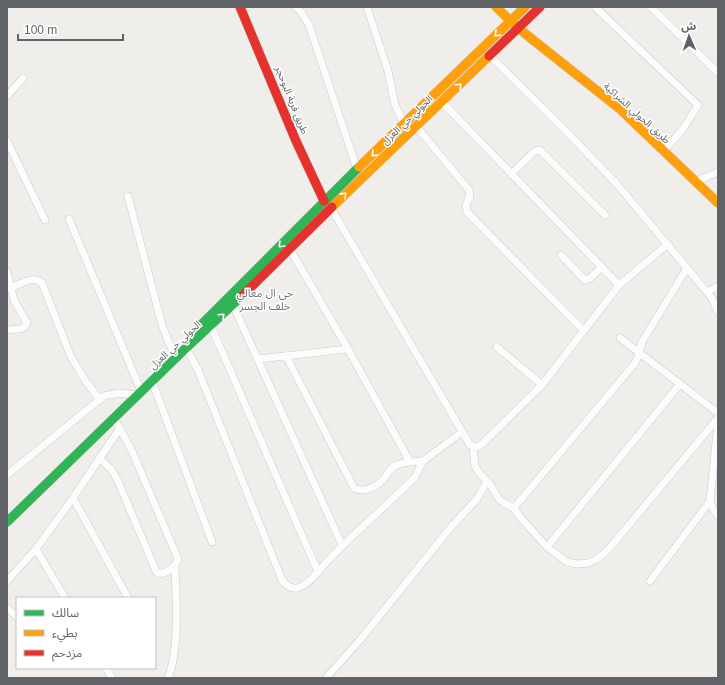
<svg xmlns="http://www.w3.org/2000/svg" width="725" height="685" font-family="Arial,'Noto Sans Arabic',sans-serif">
  <rect width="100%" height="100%" fill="#efeeea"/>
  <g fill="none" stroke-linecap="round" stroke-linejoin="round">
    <!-- street casing -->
    <g stroke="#cbcccc" stroke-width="8">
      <g id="street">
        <polyline points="296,7 302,13 309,25 357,169"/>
        <polyline points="367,7 388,71 395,105 404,124"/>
        <polyline points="595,7 698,105 683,129 663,152"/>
        <polyline points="651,7 718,73"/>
        <polyline points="490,56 559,124 616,183 707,292 713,300 718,312"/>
        <polyline points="7,96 23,78"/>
        <polyline points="442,102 619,285"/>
        <polyline points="416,126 469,190 470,196 466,205 467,212 583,330"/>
        <polyline points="7,141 45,220"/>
        <polyline points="511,174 535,151 540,150 605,215"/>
        <polyline points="694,182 718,172"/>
        <polyline points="128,196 162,325 169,343 174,352"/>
        <polyline points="331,208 470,445 476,447 482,444 542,385 619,285 668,244"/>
        <polyline points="69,219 141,391"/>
        <polyline points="290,249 348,349 410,462"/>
        <polyline points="561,255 585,280 589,279 602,267"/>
        <path d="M7,272L14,300L27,323C24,331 14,329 7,330"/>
        <path d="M11,288C21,284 32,275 42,283L71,357L87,383L100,400"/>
        <polyline points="707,292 718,286"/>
        <polyline points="233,305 342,545"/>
        <polyline points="211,326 318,572"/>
        <polyline points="620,338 718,413"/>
        <polyline points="497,347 542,385"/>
        <path d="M186,348L198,370L282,580C286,585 290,589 297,588C307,586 317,573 323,566C350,536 381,511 410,482L415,477L423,461L462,432"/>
        <path d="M286,356L354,488C363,493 375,488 383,480C387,475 389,469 395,466C403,461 414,462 423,461"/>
        <polyline points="258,359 348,349"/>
        <polyline points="152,381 212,542"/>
        <polyline points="718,423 710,501 712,507 718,516"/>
        <polyline points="473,446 475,466 480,474 489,483 499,499 504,503 514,508 520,517 547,547 567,562 577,564 588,563 597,559 608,550 718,418"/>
        <path d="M100,459L111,469L117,479L156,571L159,574C166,573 176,567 178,559L132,451L114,418"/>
        <polyline points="7,475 104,396 119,393 137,395"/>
        <polyline points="73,498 128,598"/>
        <polyline points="514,508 635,363 638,357 642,342 687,268"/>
        <polyline points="547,547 680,384"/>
        <polyline points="36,549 65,598"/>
        <polyline points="7,581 36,549 73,498 120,428"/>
        <polyline points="650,581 710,501"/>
        <polyline points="7,608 17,617"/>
        <polyline points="106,668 112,678"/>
        <path d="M168,678C180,649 176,597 175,565"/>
        <polyline points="326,678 360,640 451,527 477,499 487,481"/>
      </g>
    </g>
    <!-- fast casing -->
    <g stroke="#cacacb" stroke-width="10">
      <g id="fast">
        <polyline points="199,327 359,167"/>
        <polyline points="7,522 186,348 244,294"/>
      </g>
    </g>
    <!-- slow casing -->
    <g stroke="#cacacb" stroke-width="10">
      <g id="slow">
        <polyline points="496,7 518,28 620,109 718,203"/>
        <polyline points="359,167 525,7"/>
        <polyline points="332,207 489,56"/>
      </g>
    </g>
    <!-- jam casing -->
    <g stroke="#cacacb" stroke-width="10">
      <g id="jam">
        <polyline points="240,7 296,141 324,201"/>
        <polyline points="489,56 540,7"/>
        <polyline points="244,294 332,207"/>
      </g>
    </g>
    <!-- street -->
    <use href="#street" stroke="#fdfcfc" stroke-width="7"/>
    <!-- fast -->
    <use href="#fast" stroke="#30b455" stroke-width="9"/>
    <!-- slow -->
    <use href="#slow" stroke="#ff9f0a" stroke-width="9"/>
    <!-- jam -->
    <use href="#jam" stroke="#e5322d" stroke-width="9"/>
  </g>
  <!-- one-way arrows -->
  <defs><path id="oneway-chevron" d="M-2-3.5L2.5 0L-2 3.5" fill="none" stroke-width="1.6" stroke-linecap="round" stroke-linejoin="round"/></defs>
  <g stroke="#fff">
    <use href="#oneway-chevron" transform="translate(497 34) rotate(136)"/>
    <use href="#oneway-chevron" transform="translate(459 86) rotate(-44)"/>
    <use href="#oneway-chevron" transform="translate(374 154) rotate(136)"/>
    <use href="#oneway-chevron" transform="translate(344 195) rotate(-44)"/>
    <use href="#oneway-chevron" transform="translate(281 245) rotate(135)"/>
    <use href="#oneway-chevron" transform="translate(222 316) rotate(-43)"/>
  </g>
  <g text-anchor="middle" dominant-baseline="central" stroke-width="3" stroke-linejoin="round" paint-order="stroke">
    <!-- street labels -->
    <g font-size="10" fill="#5f6368" stroke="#fff">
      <text transform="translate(292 100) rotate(68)">طريق قرية البوحجر</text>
      <text transform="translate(637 113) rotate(42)">طريق الحولي الشراكية</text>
      <text transform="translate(407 120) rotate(-44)">الحولي حي العزل</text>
      <text transform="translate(175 345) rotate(-43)">الحولي حي العزل</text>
    </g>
    <!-- neighbourhood labels -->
    <g font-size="11" fill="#70757a" stroke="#fff">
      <text x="265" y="293">حي ال معالي<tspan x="265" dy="13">خلف الجسر</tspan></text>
    </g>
  </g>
  <!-- border -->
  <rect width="725" height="685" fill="none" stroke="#5f6368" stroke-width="16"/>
  <!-- legend -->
  <rect x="16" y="597" width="140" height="72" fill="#ffffff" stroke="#bfc1c3"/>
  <rect x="24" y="610" width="20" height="6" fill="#30b455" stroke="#bfc1c3"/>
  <text x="52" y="617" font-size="12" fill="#5f6368">سالك</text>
  <rect x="24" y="630" width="20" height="6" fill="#ff9f0a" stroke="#bfc1c3"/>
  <text x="52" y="637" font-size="12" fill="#5f6368">بطيء</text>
  <rect x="24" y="650" width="20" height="6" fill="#e5322d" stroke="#bfc1c3"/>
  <text x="52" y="657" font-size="12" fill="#5f6368">مزدحم</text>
  <!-- north arrow -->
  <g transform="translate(689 36) rotate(358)" stroke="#ffffff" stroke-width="3" paint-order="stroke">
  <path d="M0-3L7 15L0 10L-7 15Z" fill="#5f6368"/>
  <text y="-6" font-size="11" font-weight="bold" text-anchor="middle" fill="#5f6368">ش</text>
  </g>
  <!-- scale -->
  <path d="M18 34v6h105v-6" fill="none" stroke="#5f6368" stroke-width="2"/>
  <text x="24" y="34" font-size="12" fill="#5f6368" stroke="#ffffff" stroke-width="3" paint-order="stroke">100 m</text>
</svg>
